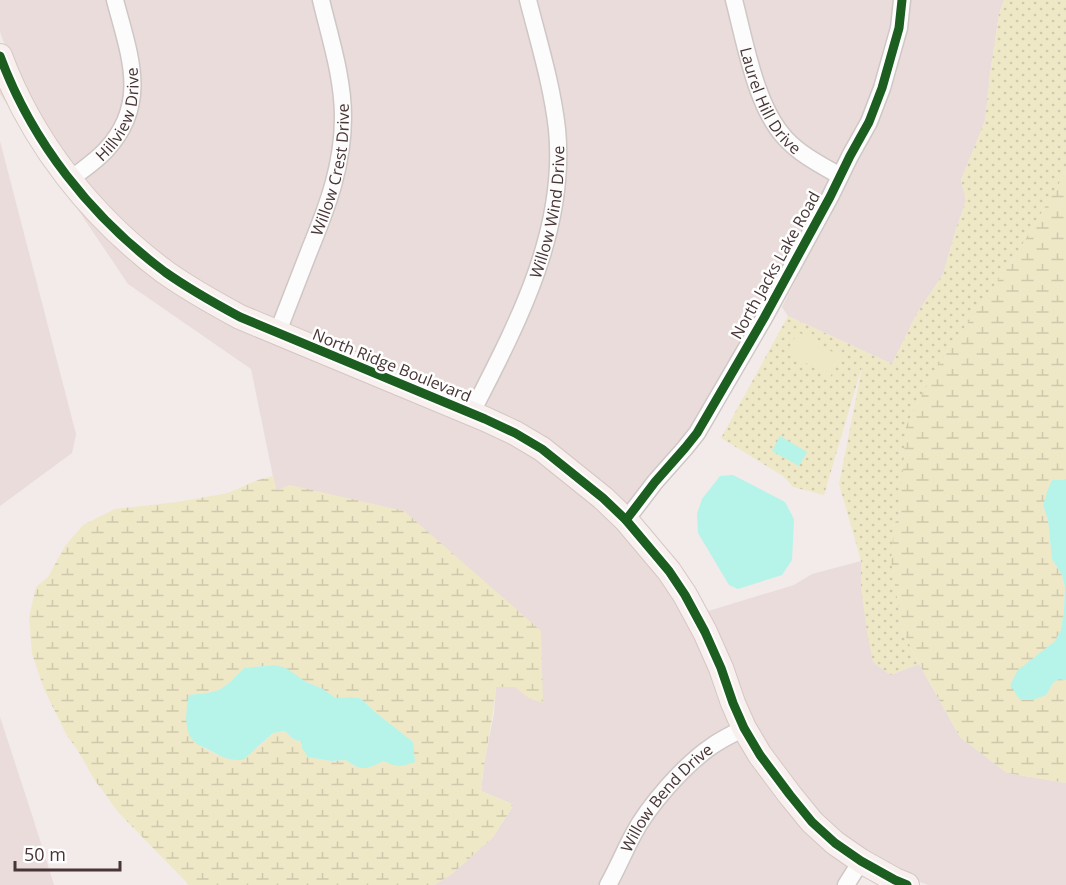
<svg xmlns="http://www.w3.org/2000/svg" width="1066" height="885" font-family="'Open Sans',sans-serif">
  <defs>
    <pattern id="grass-dots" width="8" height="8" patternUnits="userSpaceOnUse" patternTransform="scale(1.5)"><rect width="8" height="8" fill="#efe8c7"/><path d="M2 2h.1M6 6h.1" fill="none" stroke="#cec8ac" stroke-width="1.8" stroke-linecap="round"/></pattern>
    <pattern id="wetland-marsh" width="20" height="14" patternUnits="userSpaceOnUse" patternTransform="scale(1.5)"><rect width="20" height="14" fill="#efe8c7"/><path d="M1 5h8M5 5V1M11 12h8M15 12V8" fill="none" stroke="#cec8ac"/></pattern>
  </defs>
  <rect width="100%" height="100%" fill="#f2ebea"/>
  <!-- residential -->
  <g fill="#eadcdb">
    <polygon points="0,0 107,0 124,68 125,84 124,99 119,117 111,132 99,147 72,169 14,69 0,32"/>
    <polygon points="123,0 312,0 327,59 333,91 335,117 334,143 329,174 322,199 272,323 171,267 81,181 125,138 134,120 140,101 141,82 140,64"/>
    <polygon points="329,0 520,0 545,100 549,133 549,165 547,199 538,241 527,276 499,342 467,404 287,330 337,202 345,176 350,143 351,116 349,89 343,55"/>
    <polygon points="537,0 725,0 747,80 755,104 767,127 778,143 796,159 830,179 756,315 690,430 626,508 482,409 514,347 542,280 554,243 565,131 561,97"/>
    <polygon points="742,0 894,0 891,27 874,86 861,120 837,165 807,147 792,133 781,120 770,98 762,75"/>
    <polygon points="910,0 1004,0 999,14 990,74 985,121 961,180 966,201 956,229 943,274 916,315 892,364 788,316 782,307 857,159 906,29"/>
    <polygon points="0,78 126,251 511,440 598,503 678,599 733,724 705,742 609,867 599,885 434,885 452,874 493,837 513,806 510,803 481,791 485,758 494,714 496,687 515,687 529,698 276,491 251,369 128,284 0,94"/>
    <polygon points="0,141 76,434 72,453 0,506"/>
    <polygon points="861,561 861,587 890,675 919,664 960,737 1007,773 1066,783 1066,885 928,885 899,874 840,837 767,751 705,612 794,585 812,574"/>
    <polygon points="0,717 33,818 54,885 0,885"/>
    <polygon points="740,738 850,864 837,885 617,885 640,837 655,815 681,783 693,771 715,752"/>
  </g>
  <!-- grass -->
  <polygon fill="url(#grass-dots)" points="1004,0 1066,0 1066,172 1016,255 980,306 900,510 894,526 902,629 919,664 890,675 873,662 867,632 861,587 861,561 839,484 863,363 824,495 793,487 783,476 721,438 788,316 892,364 916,315 943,274 956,229 966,201 961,180 985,121 990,74 999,14"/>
  <!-- wetland -->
  <g fill="url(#wetland-marsh)" fill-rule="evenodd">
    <polygon points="1066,172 1066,479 1061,480 1043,505 1048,520 1052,559 1062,575 1065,588 1064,610 1061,630 1055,641 1045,649 1046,695 1053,683 1059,679 1066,680 1066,783 1007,773 960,737 919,664 902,629 891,561 894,526 900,510 906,426 937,366 1016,255"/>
    <path d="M273,476L277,490L290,485L404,511L541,631L543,703L529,698L515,687H496C493,722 484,756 481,791L510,803L513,806L493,837L452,874L434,885H189L118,812L94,779L80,754L66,734L44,689L32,654L29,617L36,587L48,577L65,546L83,525L115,509L177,502L228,493L258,480ZM274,665L306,682L321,688L336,698L350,697L360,698L375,712L384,761L373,766H354L346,760L331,761L308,757L303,742L293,739L285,731L273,733L257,748L217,755L210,751L201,747L189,695L207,693L219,690L229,683L244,668Z"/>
  </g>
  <!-- garden -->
  <polygon fill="#efe8c7" points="798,332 841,357 830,377 787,352"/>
  <!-- water -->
  <g fill="#b6f3e9">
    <polygon points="780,436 807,452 799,466 772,451"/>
    <polygon points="733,475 785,502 794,519 792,560 782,575 738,589 729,585 698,533 697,514 702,499 720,476"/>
    <polygon points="1066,479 1066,680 1059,679 1053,683 1046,695 1032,700 1020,700 1010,685 1018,670 1055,641 1061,630 1064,610 1065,588 1062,575 1052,559 1048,520 1043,505 1048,489 1052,480 1061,480"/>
    <path d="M274,665L286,668L306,682L321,688L336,698L350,697L360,698L375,712L413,742L415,762C401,767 396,767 384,761C367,769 362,772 346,760L331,761L308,757L302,748V742L293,739L285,731L273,733L243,760C227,760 225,758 211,751C204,747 196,745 191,738C184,727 186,707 189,695L207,693L219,690L229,683L244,668Z"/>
  </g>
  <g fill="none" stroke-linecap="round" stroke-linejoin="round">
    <!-- street casing -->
    <g stroke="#cec7c6" stroke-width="19">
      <g id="street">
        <path id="s1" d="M734,0C745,42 756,108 786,139C801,155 821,165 840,176"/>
        <path id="s2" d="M70,180C82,170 96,161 106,150C150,103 129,54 115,0"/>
        <path id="s3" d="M277,334C288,305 299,277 310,249C328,205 343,165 343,117C343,77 330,38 321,0"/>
        <path id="s4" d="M471,414C516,326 567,232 557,129C552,85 539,43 528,0"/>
        <polyline points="626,520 655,482 685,448 697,433 764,318 830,197 850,156 869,122 882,88 899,28 902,0"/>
        <path id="s5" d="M608,885C617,869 624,852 633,835C648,806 684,765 712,746C722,739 733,734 744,728"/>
        <polyline points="846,885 861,861"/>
      </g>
    </g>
    <!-- secondary casing -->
    <g stroke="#d6c7c4" stroke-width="26">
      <path id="secondary" d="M0,56C32,142 91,217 165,272C189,289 214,303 240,317L485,419L515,433L542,449L603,498L626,520L669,571L685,595L705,632L721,668L733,703L744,728L760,755L790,795L812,822L835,843L861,861L895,880L907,885"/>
    </g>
    <!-- street -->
    <use href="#street" stroke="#fdfcfc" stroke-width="16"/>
    <!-- secondary -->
    <use href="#secondary" stroke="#f7f0ee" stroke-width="24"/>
    <!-- cycleway casing -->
    <g stroke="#fff" stroke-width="13">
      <g id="cycleway">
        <path d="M0,56C32,142 91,217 165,272C189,289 214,303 240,317L485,419L515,433L542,449L603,498L626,520L669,571L685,595L705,632L721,668L733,703L744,728L760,755L790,795L812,822L835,843L861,861L895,880L907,885"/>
        <polyline points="626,520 655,482 685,448 697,433 764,318 830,197 850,156 869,122 882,88 899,28 902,0"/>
      </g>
    </g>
    <!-- cycleway -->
    <use href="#cycleway" stroke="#1b5e20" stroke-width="9"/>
  </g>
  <g text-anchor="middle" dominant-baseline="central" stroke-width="5" stroke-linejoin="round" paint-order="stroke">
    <!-- street labels -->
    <g font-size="16" fill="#483535" stroke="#fff">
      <text stroke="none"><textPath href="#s1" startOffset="108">Laurel Hill Drive</textPath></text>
      <text stroke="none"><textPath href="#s2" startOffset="86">Hillview Drive</textPath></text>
      <text stroke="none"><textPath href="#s3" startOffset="174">Willow Crest Drive</textPath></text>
      <text stroke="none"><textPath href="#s4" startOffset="218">Willow Wind Drive</textPath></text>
      <text transform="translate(775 265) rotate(-61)">North Jacks Lake Road</text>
      <text transform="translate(392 365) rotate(22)">North Ridge Boulevard</text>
      <text stroke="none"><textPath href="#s5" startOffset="106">Willow Bend Drive</textPath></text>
    </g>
  </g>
  <!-- scale -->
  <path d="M15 861v9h105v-9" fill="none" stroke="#483535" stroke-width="3"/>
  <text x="24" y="861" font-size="18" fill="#483535" stroke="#ffffff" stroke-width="4.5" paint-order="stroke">50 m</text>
</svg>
